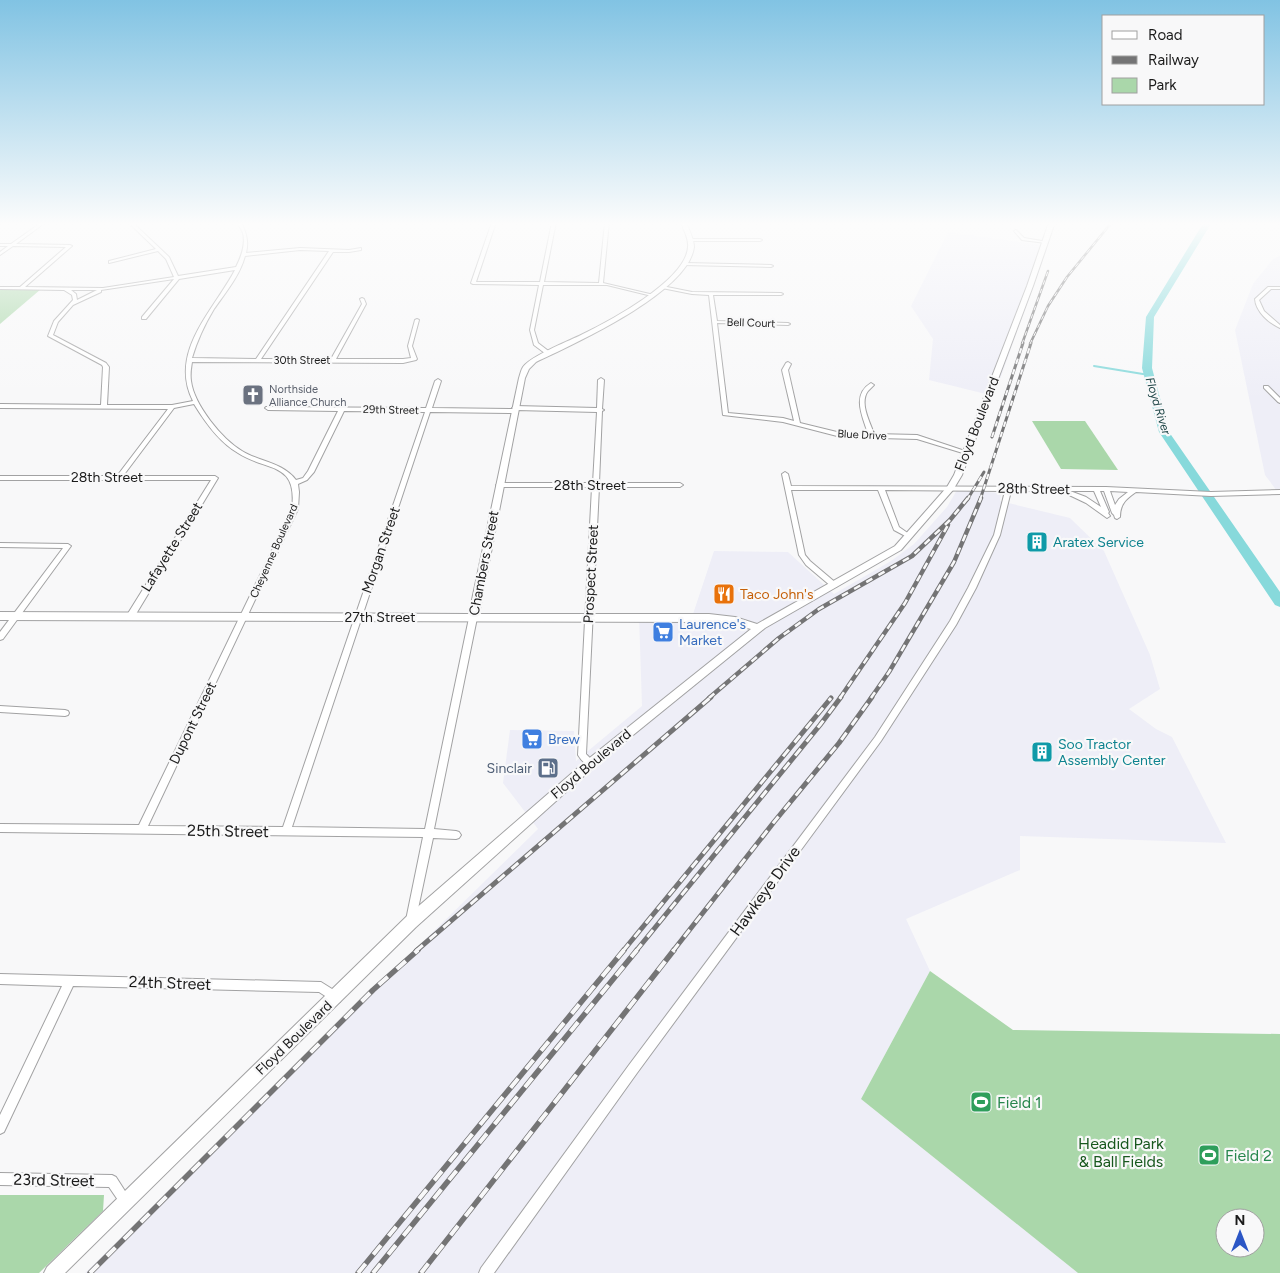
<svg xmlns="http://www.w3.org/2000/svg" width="1280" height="1273" font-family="Figtree,sans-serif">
  <rect width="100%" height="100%" fill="#f8f8f9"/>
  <!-- built -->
  <g fill="#eeeef7">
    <polygon points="948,232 1048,246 994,396 929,380 933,339 911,306"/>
    <polygon points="1280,256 1280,495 1265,475 1235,330 1253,284 1273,259"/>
    <polygon points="957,490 1001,493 1000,501 1070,518 1104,551 1150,655 1160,689 1129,709 1156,729 1172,737 1226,843 1020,836 1020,870 906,919 930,971 861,1099 1078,1273 85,1273 538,829 503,783 510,730 574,731 576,761 642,706 639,615 693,614 714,551 788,552 834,594 891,561 914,544 947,507"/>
  </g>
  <!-- green -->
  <g fill="#aad7aa" fill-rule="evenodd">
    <polygon points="0,288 41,289 0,324"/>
    <polygon points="1032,421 1085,421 1118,470 1061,469"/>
    <path d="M930,971L1013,1030L1280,1034V1273H1078L861,1099ZM1225,1218H1255V1248H1225Z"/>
    <polygon points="0,1195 104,1195 103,1211 39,1273 0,1273"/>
  </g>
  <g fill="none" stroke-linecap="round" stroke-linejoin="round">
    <!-- stream -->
    <polyline stroke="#87d9db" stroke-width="2" points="1094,366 1149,375"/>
    <!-- river -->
    <polygon fill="#87d9db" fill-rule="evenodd" points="1204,222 1212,222 1154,317 1152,368 1169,432 1280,592 1280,607 1275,605 1159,432 1142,368 1146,317"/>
    <!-- minor casing -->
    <g stroke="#a2a2a3" stroke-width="2">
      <g id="minor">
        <path d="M42,222H46L16,244L70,245L72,246L25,287L103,288L174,277L166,259L158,251L109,263V261L156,249L128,222H132L169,257L178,276L236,267C241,257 246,245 243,233C241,229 239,225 237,222H241C246,233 249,241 246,253L300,248L349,250L361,248V250L349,252H333L261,359H331L362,304L360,299L362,298L364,299L366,304L336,359H403L411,358L408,346L415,320L417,319L419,320L412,346L417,359L416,360L403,363L192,362C191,368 190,374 191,381C194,405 222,439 242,451C260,462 282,462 296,480L303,478L308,471L338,411L268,410L265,408L266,407L426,408L435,381L438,379L441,381L432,408L514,409L512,408L515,406L597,408L598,380L601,378L604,380L602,409L604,410L602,411L599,483H680L683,485L680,487H599L586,754L595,763L594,766C588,768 581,760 578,755L592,487H499L496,485L499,483H593L597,412L516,410L518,411L515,413L430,412L292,827L425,829L469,618L470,616H476L477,618L434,829L456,831L459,832L461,835L459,838L456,839L433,838L415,923L411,925L407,923L406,920L423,837L0,832V824L139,825L292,509C298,461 267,472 238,453C219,442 205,422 194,404L174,408L123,476H215L218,478L133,619L130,620L126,617L127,615L211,480H0V476H117L168,409L0,408V404L101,405L103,367L102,365L48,336L54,321L73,300L72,295L64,290L0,289V287H20L66,247L13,246L0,255V252L8,246H0V244H11ZM300,250L329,251L256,359L192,358C197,341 205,324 214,309C226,292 240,275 245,256ZM235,270C214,310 168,352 193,401L172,405H107L109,367L106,363L53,335L58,322L73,305L101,292V290L174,279L142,317V319H146L179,279ZM71,290H97L77,300L76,294ZM344,411L425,412L283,827L148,826L298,509L299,492L298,484L307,480L314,472Z"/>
        <polygon points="492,222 496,222 476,282 540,282 552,222 556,222 544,282 599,283 605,222 609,222 603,283 654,295 652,296 607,285 543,285 534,330 538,343 551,353 546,354 534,345 530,330 539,285 473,284 471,283"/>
        <polygon points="1016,230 1024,238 1048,242 1046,243 1022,240 1014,231"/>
        <polygon points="690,239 760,239 762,240 760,241 689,241 689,239"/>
        <polygon points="685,263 771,265 773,266 771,267 683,265 683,263"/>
        <path d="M662,286L692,292L781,293L783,294L781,295H713L717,321L788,323L790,324L788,325L717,323L728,413L783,418L794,421L782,370L786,363L788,362L791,364L788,370L800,423L841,433L868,434C863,417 851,395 871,383L874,385C872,387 870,389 868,391C859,403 870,422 874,434L917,435L971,453L970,454H966L917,439L841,437L783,422L723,415L709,295L692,294L662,288Z"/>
        <path d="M1268,287H1280V289H1271L1259,300L1264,311L1280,325V328C1269,323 1256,312 1255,299Z"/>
        <polygon points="1264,386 1268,386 1280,398 1280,403 1278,402 1264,388"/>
        <path d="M785,472L788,474L791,486L1106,487L1211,492L1280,490V494L1211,496L1136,492C1126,499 1120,504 1120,517L1117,519L1115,518L1114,515L1112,513L1104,491H1100L1109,512L1108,513L1110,516L1107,518L1086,503L1065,493V491H1011L1000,535L976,588L956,625L881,741L637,1073L494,1273H479L481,1268L629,1065L875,737L950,621L968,588L994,535L1005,491L885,490L899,527L912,536L909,538L894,530L878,490H791L805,555L810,561L836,583L838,585L836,587H832L806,565L799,555L782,474ZM1070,491H1094L1101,507L1086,497ZM1110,491L1128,492L1119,499L1115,505Z"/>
        <polygon points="0,543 68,544 71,546 3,639 0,640 0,632 63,548 0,547"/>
        <polygon points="0,706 65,710 68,711 69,713 68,715 65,716 0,712"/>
        <polygon points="0,974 321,982 340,994 341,998 340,1002 336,1003 319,992 73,986 4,1132 0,1134 0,1115 62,986 0,984"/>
        <polygon points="0,1173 112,1175 116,1177 132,1202 130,1206 126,1208 122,1206 109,1187 0,1185"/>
      </g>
    </g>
    <!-- major casing -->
    <g stroke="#a2a2a3" stroke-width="2">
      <path id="major" d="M681,222H686C689,230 694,239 694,247C689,292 574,344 536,362L529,369L525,378L479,614H709L735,617L757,624L895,546L947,487L954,475L1027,286L1049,222H1055L1033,286L962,475L953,490L901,550L765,628L595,766L416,927L65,1273H44L47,1267L406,917L587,760L751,629L735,625L709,622L0,620V612L469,614L519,378C520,375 521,370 523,367C531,356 566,342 579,336C608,322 686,281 688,247C689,238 683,229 681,222Z"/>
    </g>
    <!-- minor -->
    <use href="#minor" fill="#fff" fill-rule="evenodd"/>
    <!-- major -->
    <use href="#major" fill="#fff" fill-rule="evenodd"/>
    <!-- rail-far4 casing -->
    <g stroke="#747475" stroke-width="2.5">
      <g id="rail-far4">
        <polyline points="1022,344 1048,271"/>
        <polyline points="1030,344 1048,306 1067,277 1112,222"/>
      </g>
    </g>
    <!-- rail-far3 casing -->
    <g stroke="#747475" stroke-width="3">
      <g id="rail-far3">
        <polyline points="992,437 1023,343"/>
        <polyline points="967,500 984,472"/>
        <polyline points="980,500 1031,343"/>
      </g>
    </g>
    <!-- rail-far2 casing -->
    <g stroke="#747475" stroke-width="4.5">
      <g id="rail-far2">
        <polyline points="709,698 779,638 819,609 912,556 950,520 968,498"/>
        <polyline points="840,698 905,603 948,525"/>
        <polyline points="871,698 889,672 954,562 981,498"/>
      </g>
    </g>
    <!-- rail-far1 casing -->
    <g stroke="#747475" stroke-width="5">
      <g id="rail-far1">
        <polyline points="416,951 711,697"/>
        <polyline points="623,951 831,698"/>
        <polyline points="636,951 820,725 841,697"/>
        <polyline points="673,951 774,822 839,743 872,697"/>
      </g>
    </g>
    <!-- rail casing -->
    <g stroke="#747475" stroke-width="5.5">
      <g id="rail">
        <polyline points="90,1273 373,990 418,950"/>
        <polyline points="358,1273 624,950"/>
        <polyline points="373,1273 637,950"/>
        <polyline points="421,1273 674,950"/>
      </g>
    </g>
    <!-- rail-far4 -->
    <use href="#rail-far4" stroke="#f8f8f9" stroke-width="1" stroke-dasharray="4.5" stroke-linecap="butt"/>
    <!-- rail-far3 -->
    <use href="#rail-far3" stroke="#f8f8f9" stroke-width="2" stroke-dasharray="5.5" stroke-linecap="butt"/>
    <!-- rail-far2 -->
    <use href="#rail-far2" stroke="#f8f8f9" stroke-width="2.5" stroke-dasharray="7" stroke-linecap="butt"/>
    <!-- rail-far1 -->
    <use href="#rail-far1" stroke="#f8f8f9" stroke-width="3" stroke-dasharray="9" stroke-linecap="butt"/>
    <!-- rail -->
    <use href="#rail" stroke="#f8f8f9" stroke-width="4" stroke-dasharray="12" stroke-linecap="butt"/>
  </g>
  <!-- sky -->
  <linearGradient id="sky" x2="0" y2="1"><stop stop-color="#81c3e3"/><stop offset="0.56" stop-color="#fcfcfc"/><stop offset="1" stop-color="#fcfcfc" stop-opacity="0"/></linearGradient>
  <rect width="1280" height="400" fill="url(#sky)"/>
  <!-- icons -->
  <defs>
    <g id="church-square" transform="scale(1.125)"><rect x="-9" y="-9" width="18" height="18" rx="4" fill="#6b7280" stroke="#f8f8f9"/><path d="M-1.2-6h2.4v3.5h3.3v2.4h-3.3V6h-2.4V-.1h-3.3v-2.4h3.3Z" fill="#fff"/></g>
    <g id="building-square" transform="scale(1.125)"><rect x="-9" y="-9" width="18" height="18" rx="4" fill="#0f9aa8" stroke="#f8f8f9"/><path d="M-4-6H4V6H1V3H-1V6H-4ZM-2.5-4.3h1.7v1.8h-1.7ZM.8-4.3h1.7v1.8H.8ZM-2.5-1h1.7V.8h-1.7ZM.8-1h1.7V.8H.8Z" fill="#fff"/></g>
    <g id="restaurant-square" transform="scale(1.125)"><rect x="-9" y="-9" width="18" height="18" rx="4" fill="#e8710a" stroke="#f8f8f9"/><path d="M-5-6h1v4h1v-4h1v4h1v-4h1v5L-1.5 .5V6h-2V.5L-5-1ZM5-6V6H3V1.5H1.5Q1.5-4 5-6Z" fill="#fff"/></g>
    <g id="supermarket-square" transform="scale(1.125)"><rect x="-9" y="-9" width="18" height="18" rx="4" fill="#3f7fe0" stroke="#f8f8f9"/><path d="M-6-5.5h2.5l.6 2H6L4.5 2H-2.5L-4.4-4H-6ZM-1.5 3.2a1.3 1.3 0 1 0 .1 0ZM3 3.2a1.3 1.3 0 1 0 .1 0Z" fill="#fff"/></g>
    <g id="fuel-square" transform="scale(1.125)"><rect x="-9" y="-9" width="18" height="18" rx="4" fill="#5c6f8a" stroke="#f8f8f9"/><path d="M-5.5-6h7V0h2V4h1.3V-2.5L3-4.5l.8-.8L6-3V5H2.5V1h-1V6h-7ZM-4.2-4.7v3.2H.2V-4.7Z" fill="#fff"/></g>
    <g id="stadium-square" transform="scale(1.125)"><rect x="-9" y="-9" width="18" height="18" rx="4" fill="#2e9e5b" stroke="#f8f8f9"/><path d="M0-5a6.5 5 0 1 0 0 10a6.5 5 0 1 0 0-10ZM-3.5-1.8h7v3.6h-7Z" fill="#fff"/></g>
  </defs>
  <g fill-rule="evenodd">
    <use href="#church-square" x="253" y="395"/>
    <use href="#building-square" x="1037" y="542"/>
    <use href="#restaurant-square" x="724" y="594"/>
    <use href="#supermarket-square" x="663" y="632"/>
    <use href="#supermarket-square" x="532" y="739"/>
    <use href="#building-square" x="1042" y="752"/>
    <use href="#fuel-square" x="548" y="768"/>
    <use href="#stadium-square" x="981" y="1102"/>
    <use href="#stadium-square" x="1209" y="1155"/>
  </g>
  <g text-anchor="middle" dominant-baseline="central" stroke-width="4.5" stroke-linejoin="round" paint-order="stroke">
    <!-- far-street labels -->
    <g font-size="11" fill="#1b1b1b" stroke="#f8f8f9">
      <text transform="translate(751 323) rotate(2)">Bell Court</text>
      <text x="302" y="360">30th Street</text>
      <text transform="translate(391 410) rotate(1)">29th Street</text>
      <text transform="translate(862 435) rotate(3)">Blue Drive</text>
      <text transform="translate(274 551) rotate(-66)">Cheyenne Boulevard</text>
    </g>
    <!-- far-worship labels -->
    <g font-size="11" fill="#5b616d" stroke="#f8f8f9" text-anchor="start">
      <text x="269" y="389">Northside<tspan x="269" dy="13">Alliance Church</tspan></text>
    </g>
    <!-- far-water labels -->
    <g font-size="12" font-style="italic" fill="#204748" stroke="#f8f8f9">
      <text transform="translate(1158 406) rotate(73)">Floyd River</text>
    </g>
    <!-- street labels -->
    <g font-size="14" fill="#1b1b1b" stroke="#f8f8f9">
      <text transform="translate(977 424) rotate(-69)">Floyd Boulevard</text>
      <text x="107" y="477">28th Street</text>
      <text x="590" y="485">28th Street</text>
      <text transform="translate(1034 489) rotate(1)">28th Street</text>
      <text transform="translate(172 547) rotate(-58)">Lafayette Street</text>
      <text transform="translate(381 550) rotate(-71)">Morgan Street</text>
      <text transform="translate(484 563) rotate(-79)">Chambers Street</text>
      <text transform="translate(591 574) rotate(-87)">Prospect Street</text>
      <text x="380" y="617">27th Street</text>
      <text transform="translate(193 723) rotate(-64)">Dupont Street</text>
      <text transform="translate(591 764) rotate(-40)">Floyd Boulevard</text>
      <text transform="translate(294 1038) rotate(-44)">Floyd Boulevard</text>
    </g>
    <!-- culture labels -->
    <g font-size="14" fill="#0d838f" stroke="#f8f8f9" text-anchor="start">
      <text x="1053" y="542">Aratex Service</text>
      <text x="1058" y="744">Soo Tractor<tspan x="1058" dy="16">Assembly Center</tspan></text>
    </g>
    <!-- food labels -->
    <g font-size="14" fill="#c56008" stroke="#f8f8f9" text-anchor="start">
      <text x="740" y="594">Taco John's</text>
    </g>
    <!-- shop labels -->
    <g font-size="14" fill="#366cbe" stroke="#f8f8f9" text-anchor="start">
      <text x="679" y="624">Laurence's<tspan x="679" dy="16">Market</tspan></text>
      <text x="548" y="739">Brew</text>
    </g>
    <!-- service labels -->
    <g font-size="14" fill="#4e5e75" stroke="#f8f8f9" text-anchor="end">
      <text x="532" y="768">Sinclair</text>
    </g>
    <!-- near-street labels -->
    <g font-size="16" fill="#1b1b1b" stroke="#f8f8f9">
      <text transform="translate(228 831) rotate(1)">25th Street</text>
      <text transform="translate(765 891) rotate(-54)">Hawkeye Drive</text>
      <text transform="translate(170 983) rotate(2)">24th Street</text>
      <text transform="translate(54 1180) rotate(1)">23rd Street</text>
    </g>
    <!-- near-leisure labels -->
    <g font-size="16" fill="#27864d" stroke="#f8f8f9" text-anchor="start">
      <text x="997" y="1102">Field 1</text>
      <text x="1225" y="1155">Field 2</text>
    </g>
    <!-- near-park labels -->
    <g font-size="16" fill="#18581e" stroke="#f8f8f9">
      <text x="1121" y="1143">Headid Park<tspan x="1121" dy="18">&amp; Ball Fields</tspan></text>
    </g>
  </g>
  <!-- legend -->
  <rect x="1102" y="15" width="162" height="90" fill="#f8f8f9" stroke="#a0a0a0"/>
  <rect x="1112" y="31" width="25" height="8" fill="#ffffff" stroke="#a0a0a0"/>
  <text x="1148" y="40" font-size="15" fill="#1b1b1b">Road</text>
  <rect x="1112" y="56" width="25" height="8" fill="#747475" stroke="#a0a0a0"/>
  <text x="1148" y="65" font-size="15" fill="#1b1b1b">Railway</text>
  <rect x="1112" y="78" width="25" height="15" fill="#aad7aa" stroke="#a0a0a0"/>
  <text x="1148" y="90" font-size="15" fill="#1b1b1b">Park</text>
  <!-- north arrow -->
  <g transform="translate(1240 1233)"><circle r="24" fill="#f8f8f9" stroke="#a0a0a0"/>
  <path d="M0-4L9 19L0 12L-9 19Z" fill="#2b56c5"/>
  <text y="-8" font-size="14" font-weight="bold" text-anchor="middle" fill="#1b1b1b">N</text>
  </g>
</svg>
